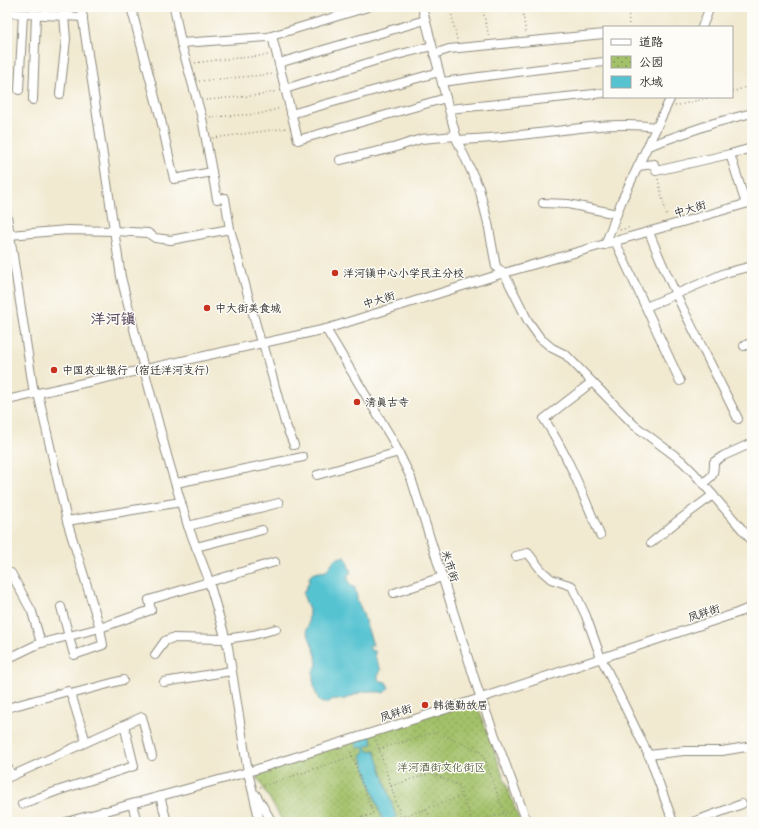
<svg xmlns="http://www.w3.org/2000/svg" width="759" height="829" font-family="'Balsamiq Sans','LXGW WenKai TC',sans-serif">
  <defs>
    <pattern id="park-dots" width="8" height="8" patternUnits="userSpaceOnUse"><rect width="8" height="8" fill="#a3c169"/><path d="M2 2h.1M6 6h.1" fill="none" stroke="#859d57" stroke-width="1.8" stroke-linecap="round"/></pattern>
  </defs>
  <rect width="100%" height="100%" fill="#fdfcf7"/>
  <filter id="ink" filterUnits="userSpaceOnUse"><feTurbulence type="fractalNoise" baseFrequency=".025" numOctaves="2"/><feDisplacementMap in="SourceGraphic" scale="8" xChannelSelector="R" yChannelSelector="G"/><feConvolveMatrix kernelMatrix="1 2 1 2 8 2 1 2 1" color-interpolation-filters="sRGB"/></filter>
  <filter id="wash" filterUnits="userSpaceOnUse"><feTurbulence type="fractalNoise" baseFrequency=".012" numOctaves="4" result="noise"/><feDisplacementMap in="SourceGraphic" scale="16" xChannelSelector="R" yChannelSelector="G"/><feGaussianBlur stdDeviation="0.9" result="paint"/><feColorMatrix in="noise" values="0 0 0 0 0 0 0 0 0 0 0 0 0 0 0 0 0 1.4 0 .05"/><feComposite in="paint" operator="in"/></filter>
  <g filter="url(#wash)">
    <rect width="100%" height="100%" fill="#f1e9d0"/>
    <!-- park -->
    <polygon fill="url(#park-dots)" stroke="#67764a" points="473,699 478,707 520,822 283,822 253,770"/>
    <!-- water -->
    <g fill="#57c3d1" stroke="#41777e">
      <path d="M345,556L351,573L347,575L350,585L355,588L357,597V600L362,611L373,645L369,646L371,651L374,650L376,653L374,654L381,670L378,676V680L386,682L389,688L384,693C379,691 378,692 374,692C372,692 370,691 367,691C354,692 347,703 333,699C328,703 326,704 320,702L315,691L313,679V672L317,665L316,655L306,629L308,627L309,610L303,594L310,580L309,578C312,571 319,573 326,571L335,559Z"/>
      <polygon points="370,734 373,744 366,746 368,751 375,750 396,817 393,819 385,822 382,819 361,755 365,752 364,747 358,748 355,739"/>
    </g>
  </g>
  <g filter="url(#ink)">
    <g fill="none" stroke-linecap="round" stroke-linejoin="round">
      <!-- minor casing -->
      <g stroke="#8e8a7e" stroke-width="10">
        <g id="minor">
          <polyline points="81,7 121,277 144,369 168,459 188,526 207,575 228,647 248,772 260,822"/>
          <polyline points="131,7 161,120 174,179 212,172"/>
          <polyline points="174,7 181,43 202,118 217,199 225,198 230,229 261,343"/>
          <polyline points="422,7 457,140 479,188 488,223 496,267 504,273 528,321 540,338 552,348 566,355 634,425 682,461 694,473 752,541"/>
          <polyline points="7,13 83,17"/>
          <polyline points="702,27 710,7"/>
          <polyline points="272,36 298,140 446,98"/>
          <polyline points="181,43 268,37 368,7"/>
          <polyline points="434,54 449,49 604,34"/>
          <polyline points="279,63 425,20"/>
          <polyline points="442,82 540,69 604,62"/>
          <polyline points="285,89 374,61 432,46"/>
          <polyline points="19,90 23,14"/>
          <polyline points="60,94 66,39 64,16"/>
          <polyline points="33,100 36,15"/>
          <polyline points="449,109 604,93"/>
          <polyline points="291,114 439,72"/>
          <path d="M457,140C490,139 523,135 555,131C589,127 623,122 656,127"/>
          <polyline points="648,146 714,123 752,113"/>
          <polyline points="730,154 744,198"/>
          <polyline points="340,160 393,148 421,139 456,136"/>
          <polyline points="638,166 654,164 656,171 730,154 752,148"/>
          <polyline points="543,203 568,204 617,214"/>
          <polyline points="7,216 34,394"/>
          <path d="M649,232C674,296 708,357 738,419"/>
          <polyline points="10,235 67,230 115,231 148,233 155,238 171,240 230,229"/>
          <polyline points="615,241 680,381"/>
          <polyline points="605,245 622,200 671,97"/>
          <polyline points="646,307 725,273 752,266"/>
          <polyline points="326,329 392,439 411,478 479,693 527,822"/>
          <polyline points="263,343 285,423 294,445"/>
          <polyline points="744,346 752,342"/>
          <path d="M592,382L544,419C568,455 583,495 600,535"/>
          <polyline points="38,393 67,521 100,628 103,645 74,655 61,607"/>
          <polyline points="7,400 326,329 504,273 752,202"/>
          <polyline points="317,475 399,452"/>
          <polyline points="176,483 303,457"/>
          <path d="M703,483C713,476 714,475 714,462L723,456L752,443"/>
          <polyline points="67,521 181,502"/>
          <polyline points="188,526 279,503"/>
          <polyline points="651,543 675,523 713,495"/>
          <polyline points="196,547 262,530"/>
          <polyline points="516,556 528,553 542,571 551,579 572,586 586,616 601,658 650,758 673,822"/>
          <polyline points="7,573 11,573 32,612 41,643"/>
          <polyline points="394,593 442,577"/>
          <polyline points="155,655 165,641 172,638 225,639 253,635 276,629"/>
          <polyline points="7,659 38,644 100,628 151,610 149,600 275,562"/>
          <polyline points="164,682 231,671"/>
          <polyline points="71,694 123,680"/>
          <polyline points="7,708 68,691 71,694 86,742"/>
          <polyline points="648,755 684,751 722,751 752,746"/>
          <polyline points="7,767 12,775"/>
          <polyline points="7,778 142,717 152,756"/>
          <polyline points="256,795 272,822"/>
          <polyline points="160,796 167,822"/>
          <polyline points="22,804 57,791 134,766 124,725"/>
          <polyline points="132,804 137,822"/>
          <polyline points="103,811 106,822"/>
          <polyline points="66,822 248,772 481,698 737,613 752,607"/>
          <polyline points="693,822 742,804"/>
        </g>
      </g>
      <!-- path -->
      <g stroke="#8e8a7e" stroke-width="1.5" stroke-dasharray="1 3" stroke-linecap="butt">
        <polyline points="450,7 457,40"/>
        <polyline points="482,7 489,37"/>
        <polyline points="522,7 526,34"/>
        <polyline points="628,7 629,27"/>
        <path d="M195,63C219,59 244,58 268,55"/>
        <polyline points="199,81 273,74"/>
        <polyline points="732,92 752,85"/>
        <polyline points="206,100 261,95 277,91"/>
        <polyline points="675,106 712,97"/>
        <polyline points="210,117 259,114 281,108"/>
        <polyline points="213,138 287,128"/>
        <polyline points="658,179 667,218"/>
        <polyline points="620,230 631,227"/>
        <polyline points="376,740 401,817 426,809 432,822"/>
        <polyline points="379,749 436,732 482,752 508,822"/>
        <polyline points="391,786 431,773 458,785 462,796"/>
        <polyline points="260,787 353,756"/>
        <polyline points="426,809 462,796 473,822"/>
        <polyline points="362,817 363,822"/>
        <polyline points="347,822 373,814 350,749"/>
        <polyline points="387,822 401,817"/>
        <polyline points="476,822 514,810"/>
      </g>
      <!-- minor -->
      <use href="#minor" stroke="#fff" stroke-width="8"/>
    </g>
  </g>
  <!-- markers -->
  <g fill="#c8321e" stroke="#fdfcf7" stroke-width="1.5">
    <circle cx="335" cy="273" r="4"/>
    <circle cx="207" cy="308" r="4"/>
    <circle cx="54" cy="370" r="4"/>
    <circle cx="357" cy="402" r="4"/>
    <circle cx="425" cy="705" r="4"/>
  </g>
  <g text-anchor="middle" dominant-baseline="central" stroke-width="3" stroke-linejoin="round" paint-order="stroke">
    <!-- street labels -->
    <g font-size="11" fill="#2b2b2b" stroke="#fdfcf7">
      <text transform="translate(690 209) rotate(-16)">中大街</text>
      <text transform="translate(379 300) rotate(-17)">中大街</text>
      <text transform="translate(450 566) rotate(72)">米市街</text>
      <text transform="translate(704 613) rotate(-18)">凤祥街</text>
      <text transform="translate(396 713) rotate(-18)">凤祥街</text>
    </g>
    <!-- poi labels -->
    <g font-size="11" fill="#2b2b2b" stroke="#fdfcf7" text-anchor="start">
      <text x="343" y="273">洋河镇中心小学民主分校</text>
      <text x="215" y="308">中大街美食城</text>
      <text x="62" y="370">中国农业银行（宿迁洋河支行）</text>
      <text x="365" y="402">清真古寺</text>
      <text x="433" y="705">韩德勤故居</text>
    </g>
    <!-- park labels -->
    <g font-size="11" fill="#556041" stroke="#fdfcf7">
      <text x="441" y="767">洋河酒街文化街区</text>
    </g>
    <!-- district labels -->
    <g font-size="15" font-weight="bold" fill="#5e5064" stroke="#fdfcf7">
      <text x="113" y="319">洋河镇</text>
    </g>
  </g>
  <!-- margin -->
  <rect width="759" height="829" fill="none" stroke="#fdfcf7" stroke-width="24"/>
  <!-- legend -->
  <rect x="603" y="26" width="130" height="72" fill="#fdfcf7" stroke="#a9a8a5"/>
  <rect x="611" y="39" width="20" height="6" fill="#ffffff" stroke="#a9a8a5"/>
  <text x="639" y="46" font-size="12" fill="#2b2b2b">道路</text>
  <rect x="611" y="56" width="20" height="12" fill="url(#park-dots)" stroke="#a9a8a5"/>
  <text x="639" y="66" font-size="12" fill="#2b2b2b">公园</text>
  <rect x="611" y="76" width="20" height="12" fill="#57c3d1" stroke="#a9a8a5"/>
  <text x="639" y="86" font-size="12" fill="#2b2b2b">水域</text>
</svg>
